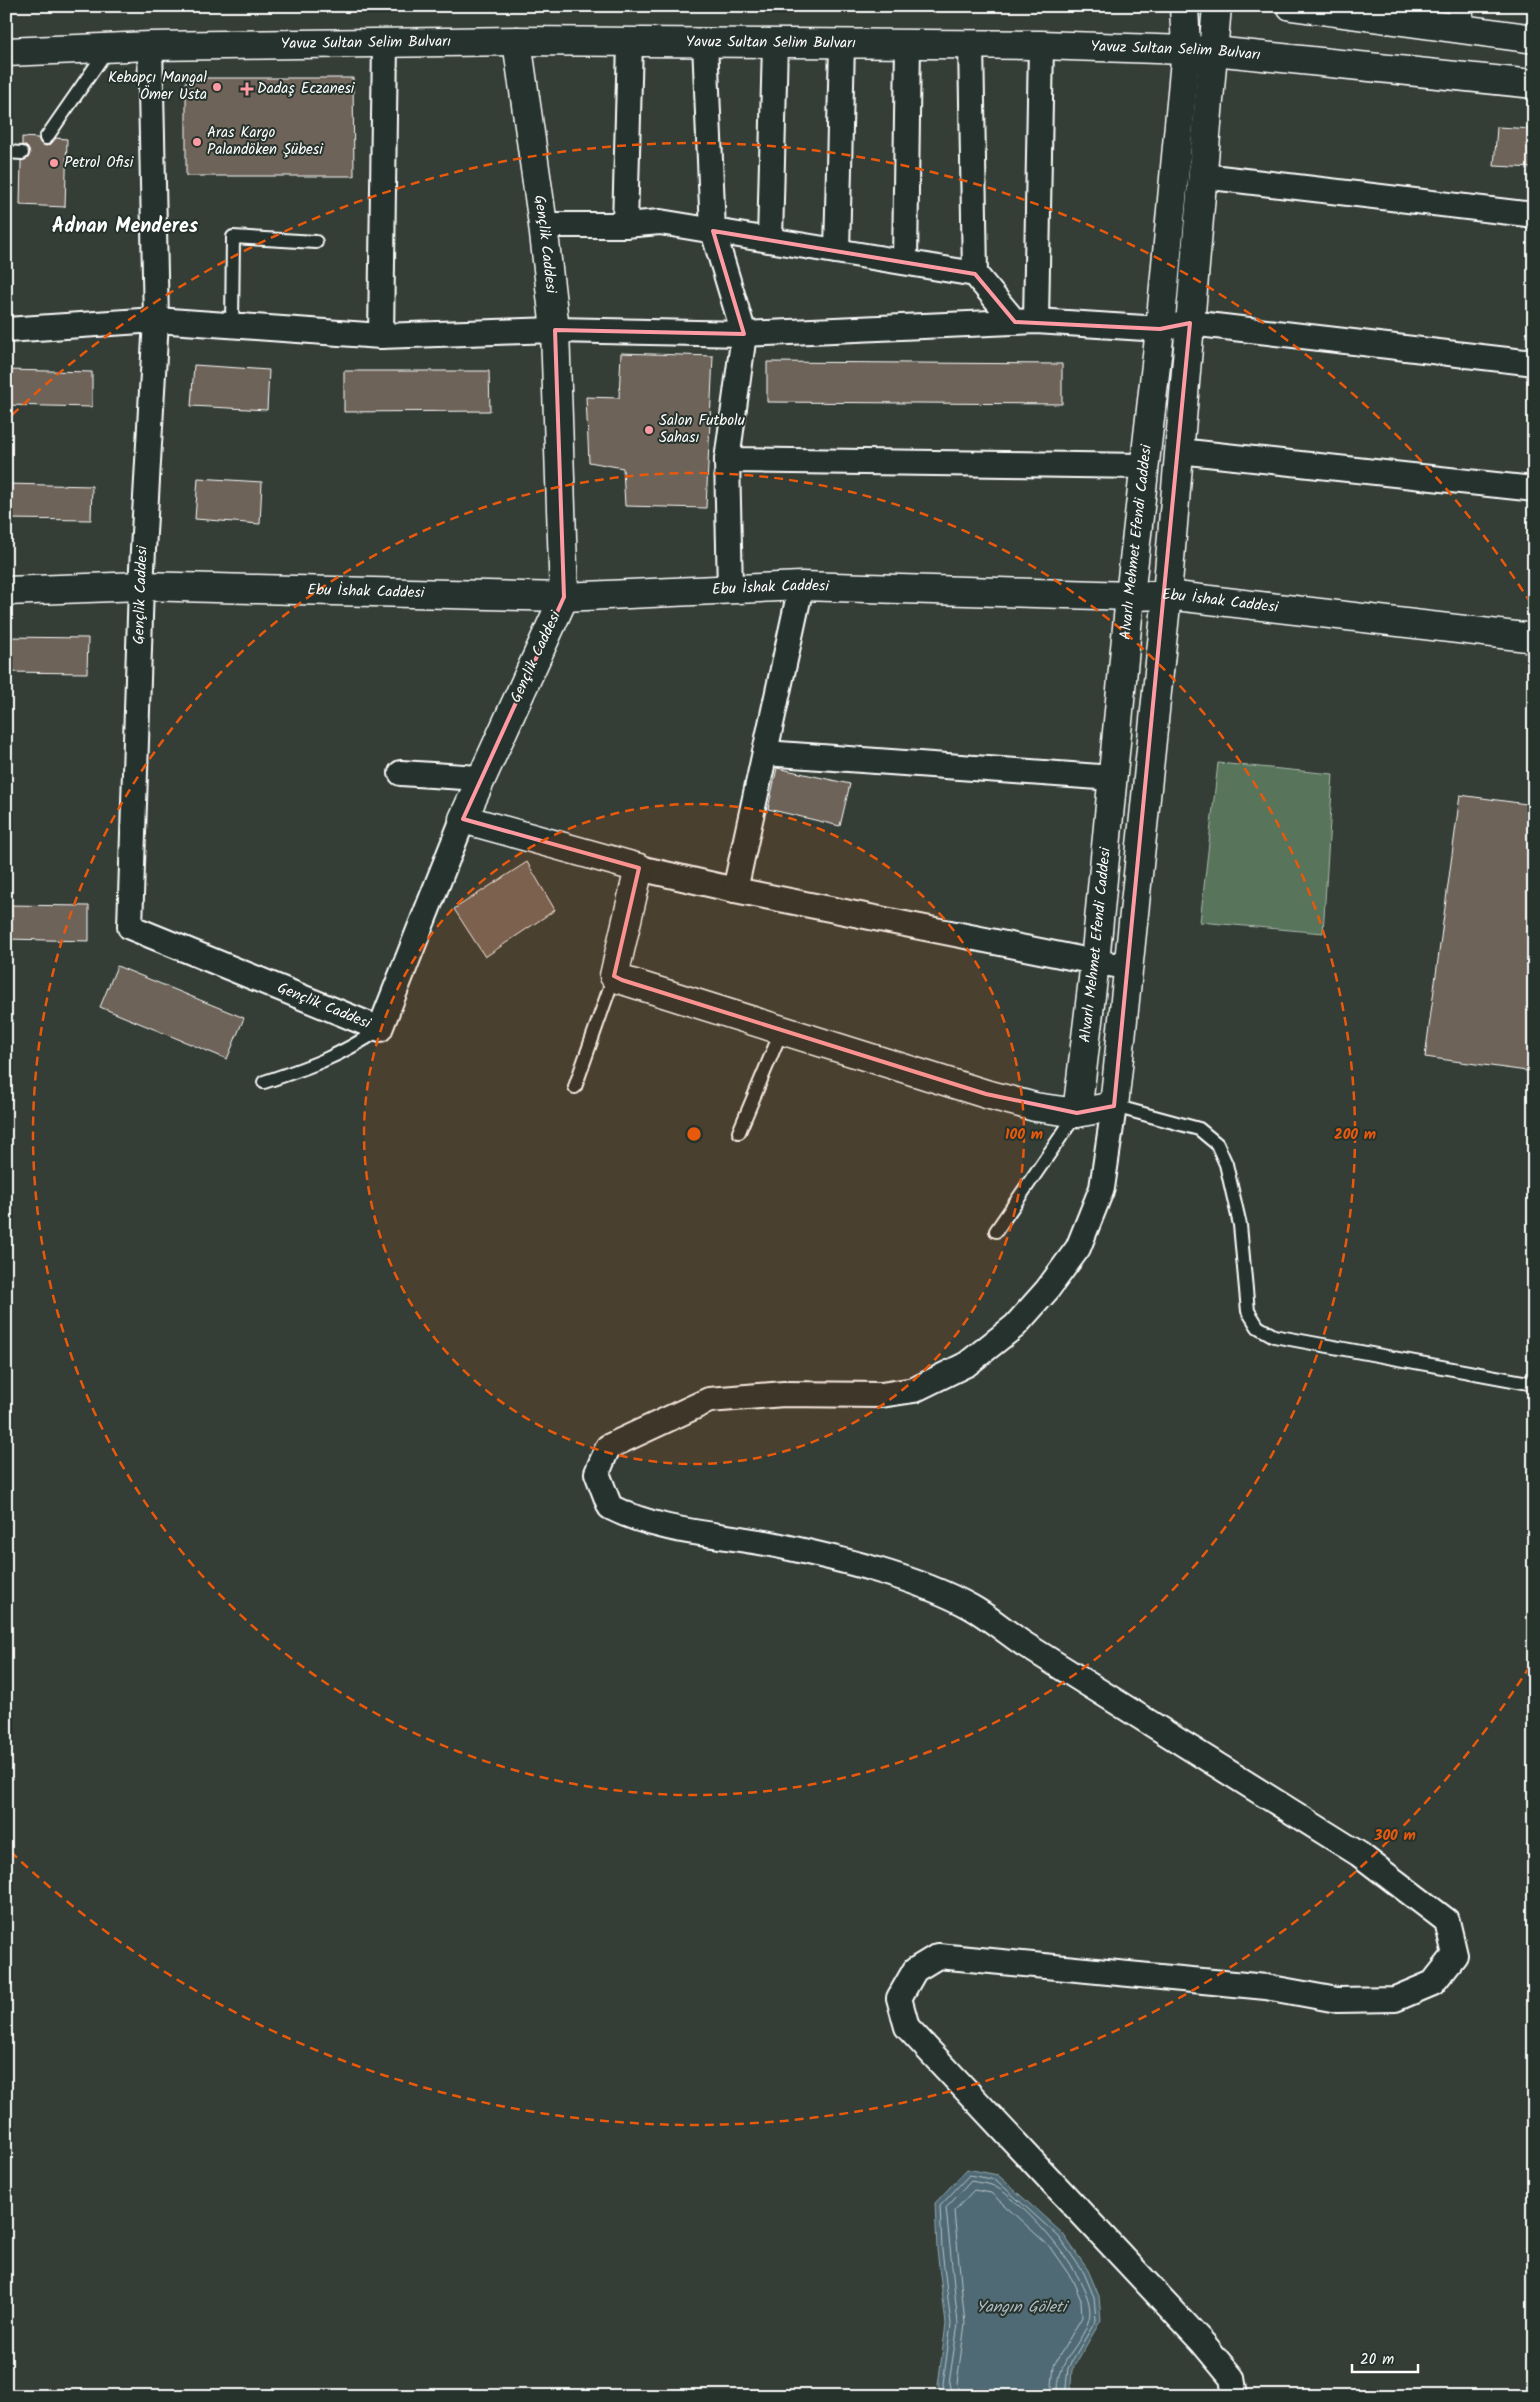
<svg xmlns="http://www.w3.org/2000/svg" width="1540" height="2402" font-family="Kalam,sans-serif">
  <rect width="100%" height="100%" fill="#343d36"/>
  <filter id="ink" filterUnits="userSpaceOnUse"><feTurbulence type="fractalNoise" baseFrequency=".02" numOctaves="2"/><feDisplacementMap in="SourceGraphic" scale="10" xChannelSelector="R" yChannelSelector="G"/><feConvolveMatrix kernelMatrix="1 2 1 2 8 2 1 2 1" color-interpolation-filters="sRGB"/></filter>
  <g filter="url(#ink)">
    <!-- green -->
    <polygon fill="#58745b" stroke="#acbaad" points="1218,763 1333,774 1323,933 1200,922"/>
    <!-- water -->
    <polygon fill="#4f6a74" stroke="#95a6ac" points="967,2169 998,2175 1063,2234 1088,2270 1099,2296 1101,2320 1072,2370 1070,2396 941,2396 938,2385 946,2324 937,2250 935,2203"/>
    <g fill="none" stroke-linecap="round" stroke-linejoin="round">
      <!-- shore -->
      <g stroke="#b9c3c7" stroke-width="1">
        <polyline points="946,2396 943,2384 951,2324 942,2250 940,2206 969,2175 996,2180 1059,2237 1084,2273 1094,2297 1096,2320 1068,2368 1065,2396"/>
        <path d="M952,2396L949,2383L958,2324L946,2208L971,2181C978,2183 988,2183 994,2186C1023,2201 1099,2284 1089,2319C1080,2350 1056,2358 1058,2396"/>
        <polyline points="959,2396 957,2383 965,2324 954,2211 974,2190 991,2193 1049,2246 1072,2279 1081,2300 1082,2317 1054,2365 1051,2396"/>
      </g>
    </g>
    <!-- building -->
    <g fill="#6e6359" stroke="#fff">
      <polygon points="186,78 353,78 354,176 186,176"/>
      <polygon points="1497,127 1534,129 1534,168 1494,166"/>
      <polygon points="22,137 38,138 41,144 46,146 50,145 56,138 67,139 65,207 20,205 21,161 28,158 30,153 27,147 22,145"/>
      <polygon points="621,353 713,356 706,508 625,506 623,468 589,462 586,397 619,398"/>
      <polygon points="767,362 1062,364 1062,404 767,402"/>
      <polygon points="194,365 269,370 267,410 191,406"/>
      <polygon points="6,370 92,372 92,407 6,405"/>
      <polygon points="344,371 489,371 490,411 344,412"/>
      <polygon points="198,478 262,482 260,524 195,519"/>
      <polygon points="6,484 92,486 91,520 6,519"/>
      <polygon points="6,637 88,638 87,673 6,672"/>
      <polygon points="777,768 850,784 840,826 768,809"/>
      <polygon points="1460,795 1534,805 1534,1072 1425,1057"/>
      <polygon points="527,862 555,910 485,957 454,909"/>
      <polygon points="6,905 89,906 89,941 6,939"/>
      <polygon points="117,966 244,1018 227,1059 100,1007"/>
    </g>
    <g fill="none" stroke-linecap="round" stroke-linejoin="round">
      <!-- lane casing -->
      <g stroke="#fff" stroke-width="16">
        <g id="lane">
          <polyline points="46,138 107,50"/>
          <polyline points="6,152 22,153"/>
          <polyline points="232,325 233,237 316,242"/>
          <path d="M264,1082C310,1067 340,1056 380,1029"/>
          <polyline points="575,1087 614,976"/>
          <polyline points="1114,1106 1199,1129 1217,1144 1226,1164 1240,1225 1248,1311 1258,1327 1274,1336 1534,1384"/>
          <polyline points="739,1132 781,1032"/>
          <polyline points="996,1231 1077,1113"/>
        </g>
      </g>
      <!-- street casing -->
      <g stroke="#fff" stroke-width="28">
        <g id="street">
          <polyline points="1459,29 1461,6"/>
          <polyline points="705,43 713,231 744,334 727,460 730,589"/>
          <polyline points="971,44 975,274"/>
          <path id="s1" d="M150,46L156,320L141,586L130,927L380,1029L463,819"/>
          <polyline points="1203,176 1534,215"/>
          <polyline points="543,225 625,225 660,222 975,274 1015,322"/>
          <polyline points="625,225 630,43"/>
          <polyline points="770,240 775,43"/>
          <polyline points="837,251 842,44"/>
          <polyline points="905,262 908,44"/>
          <polyline points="1036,321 1041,45"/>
          <polyline points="6,330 156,320 381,336 555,330 744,334 1036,321 1160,329 1190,323 1534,363"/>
          <polyline points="381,336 385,43"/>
          <polyline points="1179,451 1534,489"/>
          <polyline points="727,460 1144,466"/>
          <polyline points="765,753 1113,778"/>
          <polyline points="401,773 479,778"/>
          <polyline points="639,868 735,890 1095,962 1128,967"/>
          <polyline points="735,890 801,586"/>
          <path d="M1114,1106L1102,1188L1078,1248L1047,1290L1015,1326L967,1364L914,1390L881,1395L784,1394L709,1400L608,1447L597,1473L610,1507C661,1533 721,1534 776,1545C837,1558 917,1577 971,1607C989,1617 1006,1632 1024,1644L1359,1854L1447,1921L1455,1955L1433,1983L1395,1999L1337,2000L1266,1987L938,1956L915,1970L899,1998L907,2027L1203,2343L1232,2378L1235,2396"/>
        </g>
      </g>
      <!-- secondary casing -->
      <g stroke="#fff" stroke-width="31">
        <g id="secondary">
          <polyline points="1291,6 1534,39"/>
          <path id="s2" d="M517,41L543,225L555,330L564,597L463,819L639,868L614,976L622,980L986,1094L1035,1107L1077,1113L1114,1106L1167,595L1217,6"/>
          <path id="s3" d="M6,52L150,46L517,41L1041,45L1214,51L1534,84"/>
          <path id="s4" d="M6,591L141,586L564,597L801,586L1130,596L1167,595L1534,638"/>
          <path id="s5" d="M1077,1113L1095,962L1130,596L1160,329L1186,49L1184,6"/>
        </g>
      </g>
      <!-- lane -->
      <use href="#lane" stroke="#26332d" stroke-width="12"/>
      <!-- street -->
      <use href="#street" stroke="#26332d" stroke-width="24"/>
      <!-- secondary -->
      <use href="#secondary" stroke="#26332d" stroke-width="28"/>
    </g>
  </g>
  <!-- marked area -->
  <path fill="none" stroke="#ff9aa2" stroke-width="4" stroke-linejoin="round" d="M713,231L975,274L1015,322L1160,329L1190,323L1114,1106L1077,1113L986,1094L622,980L614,976L639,868L463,819L564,597L555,330L744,334Z"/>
  <!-- distance rings -->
  <circle cx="694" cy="1134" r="330" fill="#e8590c" fill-opacity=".12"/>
  <g fill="none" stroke="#e8590c" stroke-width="2.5" stroke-dasharray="9 6">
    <circle cx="694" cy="1134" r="330"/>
    <circle cx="694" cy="1134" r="661"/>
    <path d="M1530 1666A991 991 0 0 1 12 1853M12 415A991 991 0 0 1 1530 602"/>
  </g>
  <!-- markers -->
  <g fill="#ff9aa2" stroke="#26332d" stroke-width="2">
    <circle cx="217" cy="87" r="5"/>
    <path d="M244.5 81.5h5v5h5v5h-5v5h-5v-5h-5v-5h5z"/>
    <circle cx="197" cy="142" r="5"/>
    <circle cx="54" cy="163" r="5"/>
    <circle cx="649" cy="430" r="5"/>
  </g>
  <g text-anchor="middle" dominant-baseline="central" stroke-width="4" stroke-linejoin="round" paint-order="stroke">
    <!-- street labels -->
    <g font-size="15" fill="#fff" stroke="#26332d">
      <text stroke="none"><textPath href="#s3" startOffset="360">Yavuz Sultan Selim Bulvarı</textPath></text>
      <text stroke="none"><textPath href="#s3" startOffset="765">Yavuz Sultan Selim Bulvarı</textPath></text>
      <text stroke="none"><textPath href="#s3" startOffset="1170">Yavuz Sultan Selim Bulvarı</textPath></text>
      <text stroke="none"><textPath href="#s2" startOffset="205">Gençlik Caddesi</textPath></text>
      <text stroke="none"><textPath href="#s5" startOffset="574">Alvarlı Mehmet Efendi Caddesi</textPath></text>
      <text stroke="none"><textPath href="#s4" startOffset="765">Ebu İshak Caddesi</textPath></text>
      <text stroke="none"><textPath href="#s4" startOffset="360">Ebu İshak Caddesi</textPath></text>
      <text transform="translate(141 595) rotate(-88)">Gençlik Caddesi</text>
      <text stroke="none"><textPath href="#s4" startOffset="1215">Ebu İshak Caddesi</textPath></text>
      <text transform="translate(536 657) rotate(-65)">Gençlik Caddesi</text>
      <text stroke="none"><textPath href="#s5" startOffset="169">Alvarlı Mehmet Efendi Caddesi</textPath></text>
      <text stroke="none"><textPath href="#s1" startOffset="1091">Gençlik Caddesi</textPath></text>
    </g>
    <!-- poi labels -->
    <g font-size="15" fill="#fff" stroke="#26332d" text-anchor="start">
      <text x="207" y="78" text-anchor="end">Kebapçı Mangal<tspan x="207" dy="17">Ömer Usta</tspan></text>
      <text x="257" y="89">Dadaş Eczanesi</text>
      <text x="207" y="133">Aras Kargo<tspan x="207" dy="17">Palandöken Şübesi</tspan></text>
      <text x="64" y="163">Petrol Ofisi</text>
      <text x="659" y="421">Salon Futbolu<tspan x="659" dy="17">Sahası</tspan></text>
    </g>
    <!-- water labels -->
    <g font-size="16" font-style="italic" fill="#b0bcc0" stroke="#26332d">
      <text x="1021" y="2307">Yangın Göleti</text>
    </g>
    <!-- district labels -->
    <g font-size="20" font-weight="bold" fill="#fff" stroke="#26332d">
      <text x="125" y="227">Adnan Menderes</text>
    </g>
  </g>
  <circle cx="694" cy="1134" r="8" fill="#e8590c" stroke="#26332d" stroke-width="2.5"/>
  <g font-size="15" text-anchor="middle" font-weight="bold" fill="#e8590c" stroke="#26332d" stroke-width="4" stroke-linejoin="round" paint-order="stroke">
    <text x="1024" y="1139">100 m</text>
    <text x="1355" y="1139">200 m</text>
    <text x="1395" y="1840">300 m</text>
  </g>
  <!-- margin -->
  <rect width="1540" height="2402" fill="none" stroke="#26332d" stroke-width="25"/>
  <rect x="12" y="12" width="1515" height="2377" fill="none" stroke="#fff" stroke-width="2" filter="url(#ink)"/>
  <!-- scale -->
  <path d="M1352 2364v8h66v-8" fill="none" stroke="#ffffff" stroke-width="2.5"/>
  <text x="1360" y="2364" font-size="15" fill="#ffffff" stroke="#26332d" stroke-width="4" paint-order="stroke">20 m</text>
</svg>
